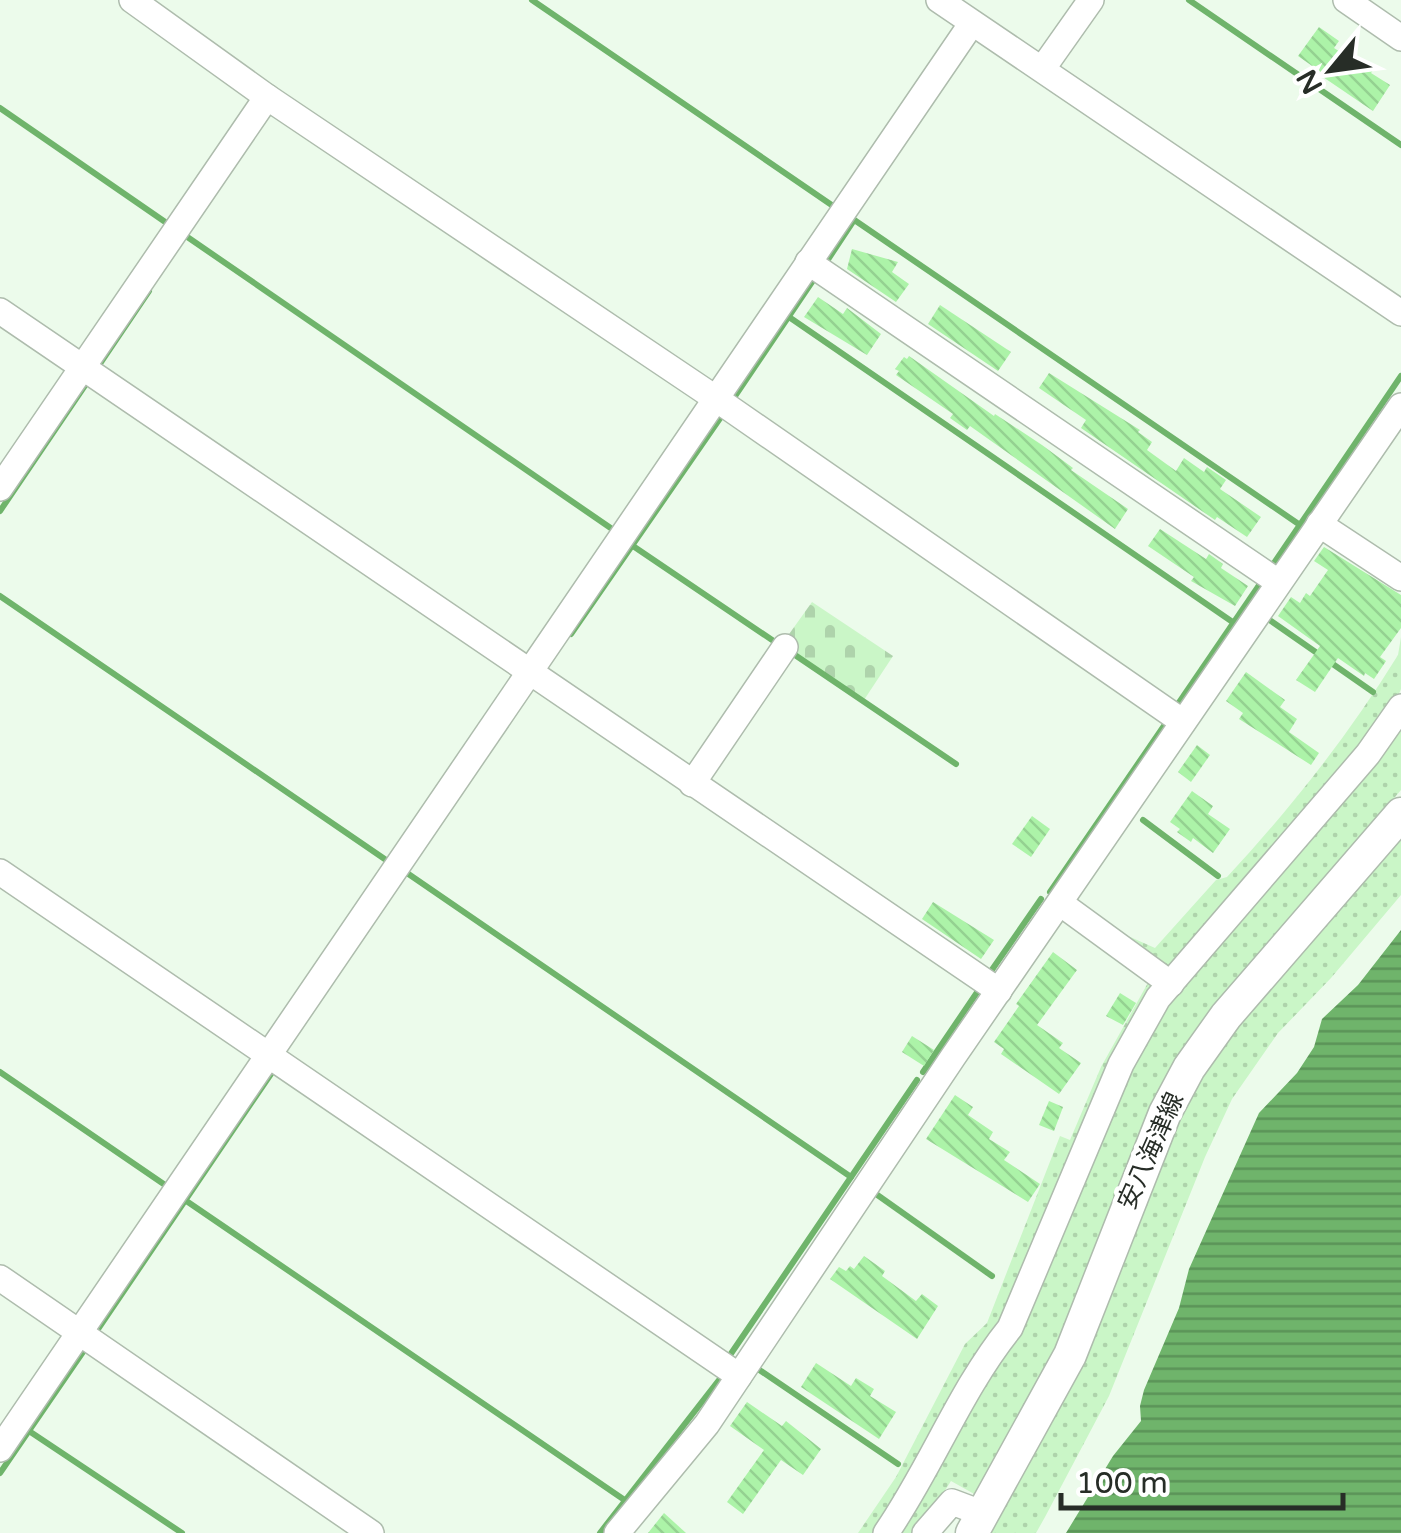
<svg xmlns="http://www.w3.org/2000/svg" width="1401" height="1533" font-family="'Varela Round','Noto Sans JP',sans-serif">
  <defs>
    <pattern id="grass-dots" width="8" height="8" patternUnits="userSpaceOnUse" patternTransform="scale(2.5)"><rect width="8" height="8" fill="#caf6c7"/><path d="M2 2h.1M6 6h.1" fill="none" stroke="#aed3ab" stroke-width="1.8" stroke-linecap="round"/></pattern>
    <pattern id="cemetery-stones" width="16" height="16" patternUnits="userSpaceOnUse" patternTransform="scale(2.5)"><rect width="16" height="16" fill="#caf6c7"/><path d="M2 7V4a2 2 0 0 1 4 0v3zM10 15v-3a2 2 0 0 1 4 0v3z" fill="#aed3ab"/></pattern>
    <pattern id="water-rules" width="6" height="5" patternUnits="userSpaceOnUse" patternTransform="scale(2.5)"><rect width="6" height="5" fill="#6fb46b"/><path d="M0 2.5h6" fill="none" stroke="#5b9358"/></pattern>
    <pattern id="building-back-hatch" width="6" height="6" patternUnits="userSpaceOnUse" patternTransform="scale(2.5)"><rect width="6" height="6" fill="#acf3a8"/><path d="M-1 5l2 2M0 0l6 6M5-1l2 2" fill="none" stroke="#94d191"/></pattern>
  </defs>
  <rect width="100%" height="100%" fill="#ecfbeb"/>
  <!-- grass -->
  <g fill="url(#grass-dots)">
    <path d="M1401,637V689L1395,703L1169,969L1119,939L1128,936L1155,948L1216,880L1227,877C1291,808 1348,736 1398,655Z"/>
    <polygon points="1401,715 1401,790 1200,1026 1058,1345 976,1495 951,1481 918,1533 891,1533 921,1489 1158,1009"/>
    <polygon points="1401,831 1401,895 1331,978 1278,1033 1232,1099 1205,1157 1109,1396 1045,1517 1036,1533 987,1533 1185,1104 1215,1049"/>
    <polygon points="1159,980 1019,1294 879,1533 858,1533 896,1477 965,1344 987,1323 1060,1136 1070,1140 1101,1067 1149,981"/>
  </g>
  <!-- cemetery -->
  <polygon fill="url(#cemetery-stones)" points="812,602 893,656 864,700 782,644"/>
  <!-- water -->
  <polygon fill="url(#water-rules)" points="1401,930 1401,1533 1066,1533 1113,1456 1141,1421 1140,1406 1144,1390 1179,1308 1189,1269 1259,1113 1297,1073 1314,1047 1322,1019 1358,985"/>
  <g fill="none" stroke-linecap="round" stroke-linejoin="round">
    <!-- stream -->
    <g stroke="#6fb46b" stroke-width="6">
      <polyline points="532,0 836,208"/>
      <polyline points="1189,0 1401,145"/>
      <polyline points="0,108 171,226"/>
      <polyline points="850,217 1300,525"/>
      <polyline points="183,234 615,531"/>
      <polyline points="827,261 854,220"/>
      <polyline points="789,317 1234,623"/>
      <polyline points="97,368 149,291"/>
      <polyline points="733,399 816,276"/>
      <polyline points="0,511 88,381"/>
      <polyline points="633,546 778,644"/>
      <polyline points="1272,566 1401,376"/>
      <polyline points="0,596 389,862"/>
      <polyline points="1271,621 1373,692"/>
      <polyline points="571,634 723,414"/>
      <polyline points="792,653 956,764"/>
      <polyline points="1178,704 1262,581"/>
      <polyline points="1143,820 1218,876"/>
      <polyline points="407,873 851,1177"/>
      <polyline points="1050,892 1168,720"/>
      <polyline points="989,974 1041,899"/>
      <polyline points="0,1072 168,1187"/>
      <polyline points="923,1072 980,988"/>
      <polyline points="876,1194 992,1276"/>
      <polyline points="182,1198 626,1501"/>
      <polyline points="96,1332 275,1068"/>
      <polyline points="728,1358 917,1080"/>
      <polyline points="758,1369 898,1464"/>
      <polyline points="29,1431 182,1533"/>
      <polyline points="0,1473 87,1346"/>
      <polyline points="600,1533 719,1380"/>
    </g>
  </g>
  <!-- building -->
  <g fill="url(#building-back-hatch)">
    <polygon points="1319,27 1339,41 1334,48 1359,64 1362,60 1374,69 1371,73 1390,85 1373,111 1323,77 1325,75 1298,56"/>
    <polygon points="852,249 898,262 892,272 909,284 896,302 847,269"/>
    <polygon points="818,297 843,314 847,308 881,334 867,355 804,317"/>
    <polygon points="940,305 1011,352 998,371 928,324"/>
    <polygon points="909,356 994,416 995,414 1042,445 1073,468 1071,470 1128,509 1115,529 970,426 967,430 950,418 953,414 896,375 899,371 895,369 904,357 907,359"/>
    <polygon points="1049,373 1140,430 1138,432 1152,442 1147,450 1176,471 1184,458 1204,472 1207,467 1226,480 1220,489 1261,517 1247,537 1217,517 1215,520 1081,428 1086,420 1039,388"/>
    <polygon points="1160,529 1206,559 1209,554 1223,564 1221,568 1248,586 1235,606 1191,581 1194,577 1148,546"/>
    <polygon points="1324,547 1401,595 1401,628 1380,657 1386,661 1374,679 1365,673 1364,676 1338,658 1315,692 1296,680 1320,646 1278,616 1291,597 1300,603 1306,593 1310,596 1328,570 1314,561"/>
    <polygon points="1246,672 1285,700 1280,707 1297,719 1289,732 1319,753 1311,765 1239,719 1243,713 1226,701"/>
    <polygon points="1197,745 1210,755 1191,782 1178,772"/>
    <polygon points="1192,791 1213,806 1208,814 1230,829 1213,853 1193,838 1191,842 1177,832 1180,829 1170,822"/>
    <polygon points="1032,816 1050,829 1031,857 1012,844"/>
    <polygon points="933,902 994,940 981,959 922,919"/>
    <polygon points="1053,952 1077,970 1037,1025 1063,1043 1059,1048 1081,1063 1059,1094 1001,1054 1004,1049 994,1042 1019,1006 1016,1004"/>
    <polygon points="1120,993 1136,1003 1123,1025 1106,1016"/>
    <polygon points="912,1036 934,1050 924,1066 902,1052"/>
    <polygon points="955,1095 973,1107 968,1115 993,1132 989,1139 1010,1152 1004,1160 1040,1184 1028,1202 926,1139"/>
    <polygon points="1049,1101 1063,1107 1054,1131 1039,1125"/>
    <polygon points="864,1256 885,1271 882,1276 916,1301 922,1294 938,1306 917,1339 830,1279 839,1267 846,1271 850,1266 854,1269"/>
    <polygon points="816,1363 851,1386 856,1378 874,1389 870,1396 896,1412 879,1439 801,1387"/>
    <polygon points="747,1402 782,1426 786,1421 821,1449 803,1475 781,1460 743,1514 727,1502 764,1450 730,1426"/>
    <polygon points="664,1513 686,1533 648,1533"/>
  </g>
  <g fill="none" stroke-linecap="round" stroke-linejoin="round">
    <!-- minor casing -->
    <g stroke="#aebcad" stroke-width="28">
      <g id="minor">
        <polyline points="132,0 267,97 715,398 1183,722"/>
        <polyline points="939,0 1401,313"/>
        <polyline points="1346,0 1401,38"/>
        <polyline points="1043,68 1091,0"/>
        <polyline points="808,262 1278,582"/>
        <polyline points="0,311 999,991"/>
        <polyline points="0,488 267,97"/>
        <polyline points="1319,524 1401,578"/>
        <polyline points="692,784 785,647"/>
        <polyline points="0,872 739,1376"/>
        <polyline points="1060,903 1171,984"/>
        <polyline points="0,1278 371,1533"/>
        <polyline points="0,1449 972,23"/>
        <polyline points="617,1533 707,1424 953,1057 1401,406"/>
        <path d="M886,1533C932,1466 960,1390 1010,1328L1121,1064L1158,998L1368,754L1401,707"/>
        <polyline points="925,1533 952,1502 984,1514"/>
      </g>
    </g>
    <!-- major casing -->
    <g stroke="#aebcad" stroke-width="35">
      <polyline id="major" points="972,1533 1070,1355 1165,1113 1189,1068 1226,1016 1401,814"/>
    </g>
    <!-- minor -->
    <use href="#minor" stroke="#fff" stroke-width="25"/>
    <!-- major -->
    <use href="#major" stroke="#fff" stroke-width="32"/>
  </g>
  <g text-anchor="middle" dominant-baseline="central" stroke-width="9" stroke-linejoin="round" paint-order="stroke">
    <!-- street labels -->
    <g font-size="25" fill="#272d27" stroke="#fff">
      <text transform="translate(1151 1151) rotate(-66)">安八海津線</text>
    </g>
  </g>
  <!-- north arrow -->
  <g transform="translate(1331 70) rotate(241)" stroke="#ffffff" stroke-width="8" paint-order="stroke">
  <path d="M0-8L18 38L0 25L-18 38Z" fill="#272d27"/>
  <text y="-15" font-size="28" font-weight="bold" text-anchor="middle" fill="#272d27">N</text>
  </g>
  <!-- scale -->
  <path d="M1061 1493v15h282v-15" fill="none" stroke="#272d27" stroke-width="5"/>
  <text x="1076" y="1493" font-size="30" fill="#272d27" stroke="#ffffff" stroke-width="8" paint-order="stroke">100 m</text>
</svg>
